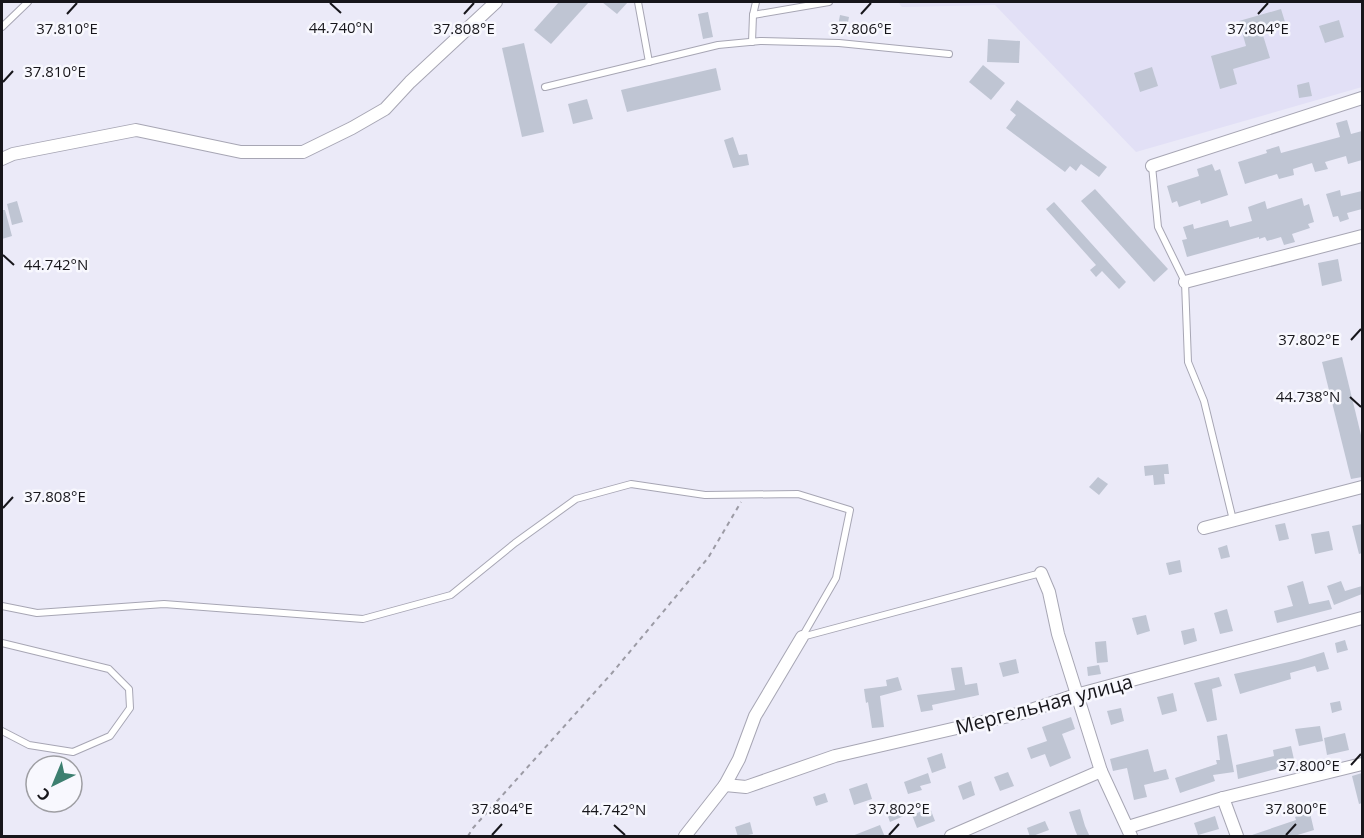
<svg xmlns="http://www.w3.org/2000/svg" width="1364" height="838" font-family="'Open Sans',sans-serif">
  <rect width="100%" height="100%" fill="#ebeaf8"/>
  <!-- built -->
  <polygon fill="#e2e0f6" points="898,2 1362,2 1362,87 1136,152 995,5 902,7"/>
  <!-- building -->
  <g fill="#bfc5d3">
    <polygon points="559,2 589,2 551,44 534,30"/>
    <polygon points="602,2 628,2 617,14"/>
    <polygon points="1281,9 1285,22 1261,29 1270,58 1233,69 1237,84 1220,89 1211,56 1246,46 1239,21"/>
    <polygon points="708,12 713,37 703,39 698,14"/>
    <polygon points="840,15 849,17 847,28 838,26"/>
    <polygon points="1339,20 1344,37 1325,43 1319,26"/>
    <polygon points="988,39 1020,41 1019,63 987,62"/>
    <polygon points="524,43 544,132 522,137 502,48"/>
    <polygon points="983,65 1005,83 991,100 969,82"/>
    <polygon points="1152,67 1158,86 1140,92 1134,73"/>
    <polygon points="716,68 721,90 627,112 621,90"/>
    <polygon points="1309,82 1312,96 1299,98 1297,85"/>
    <polygon points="587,99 593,119 573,124 568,104"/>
    <polygon points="1017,100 1107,167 1099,177 1081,164 1076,171 1070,166 1065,172 1006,128 1016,115 1010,110"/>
    <polygon points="1347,120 1351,134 1362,131 1362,160 1348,164 1346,156 1325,162 1328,169 1315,172 1312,163 1293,169 1294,175 1279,179 1277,174 1245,184 1238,162 1267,153 1266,150 1279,146 1281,153 1340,137 1336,123"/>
    <polygon points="733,137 739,155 747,154 749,165 733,168 724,140"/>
    <polygon points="1212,164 1215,171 1220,169 1228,195 1201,204 1200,200 1179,207 1177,201 1172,203 1167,186 1199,176 1197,169"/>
    <polygon points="1095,189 1168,269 1154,282 1081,201"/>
    <polygon points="1340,190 1341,196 1362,191 1362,209 1347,213 1349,219 1340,222 1338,216 1333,217 1326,194"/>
    <polygon points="1302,198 1304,206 1309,204 1314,222 1308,224 1310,228 1292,234 1295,242 1284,245 1281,237 1267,241 1265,237 1259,239 1259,237 1187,257 1182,240 1187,239 1183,227 1193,224 1194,229 1228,220 1230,227 1252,221 1248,207 1265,201 1267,209"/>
    <polygon points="17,201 23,222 12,225 7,204"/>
    <polygon points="1054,202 1126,282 1119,289 1102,271 1096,277 1090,270 1096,265 1046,209"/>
    <polygon points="2,210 5,210 12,236 2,239"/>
    <polygon points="1338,259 1342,281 1322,286 1318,263"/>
    <polygon points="1342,357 1362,439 1362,477 1351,479 1322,362"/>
    <polygon points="1168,464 1169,474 1164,474 1165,484 1154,485 1153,475 1145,476 1144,466"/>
    <polygon points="1098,477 1108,484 1099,495 1089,487"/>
    <polygon points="1285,523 1289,539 1279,541 1275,525"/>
    <polygon points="1362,524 1362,553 1359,554 1352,526"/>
    <polygon points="1329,531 1333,550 1315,554 1311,534"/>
    <polygon points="1227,545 1230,557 1221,559 1218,548"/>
    <polygon points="1180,560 1182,572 1169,575 1166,563"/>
    <polygon points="1303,581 1309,604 1329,600 1332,609 1277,623 1274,611 1293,606 1287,586"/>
    <polygon points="1341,581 1345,591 1362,586 1362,594 1334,605 1327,586"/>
    <polygon points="1227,609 1233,631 1220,634 1214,613"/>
    <polygon points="1146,615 1150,631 1137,635 1132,618"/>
    <polygon points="1194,628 1197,641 1184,645 1181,631"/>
    <polygon points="1345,640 1348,650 1337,653 1335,643"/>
    <polygon points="1106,641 1108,662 1097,663 1095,642"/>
    <polygon points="1324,652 1329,669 1317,672 1315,666 1290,673 1291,679 1240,694 1234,674 1298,660"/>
    <polygon points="1016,659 1019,673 1003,677 999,663"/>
    <polygon points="1099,665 1101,674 1088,676 1087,667"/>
    <polygon points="962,667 965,685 977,683 979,695 932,705 933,710 921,712 917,695 955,690 951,668"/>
    <polygon points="898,677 902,690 880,696 884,727 872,728 868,702 866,703 864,689 887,686 886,680"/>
    <polygon points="1219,677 1222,686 1212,689 1217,720 1207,722 1194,683"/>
    <polygon points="1173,693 1177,711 1162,715 1157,697"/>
    <polygon points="1340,701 1342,710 1332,713 1330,703"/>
    <polygon points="1121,708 1124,721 1111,725 1107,711"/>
    <polygon points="1071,717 1075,729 1062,734 1071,758 1050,767 1045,754 1031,759 1027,748 1047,741 1042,727"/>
    <polygon points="1320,726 1323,741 1299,746 1295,729"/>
    <polygon points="1345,733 1349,750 1327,755 1324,738"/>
    <polygon points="1227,734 1234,772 1213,775 1215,781 1180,793 1175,778 1217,764 1216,760 1220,760 1217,736"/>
    <polygon points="1291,746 1295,764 1238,779 1236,765 1274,756 1273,750"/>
    <polygon points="1148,749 1154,772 1166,769 1169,779 1144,785 1147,797 1134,800 1127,768 1113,771 1110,759"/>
    <polygon points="942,753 946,768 932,773 927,758"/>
    <polygon points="1008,772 1014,786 1000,791 994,777"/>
    <polygon points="928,773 931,783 920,786 922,790 908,794 904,782"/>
    <polygon points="1362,773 1362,803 1359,804 1352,776"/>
    <polygon points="971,781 975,795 963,800 958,786"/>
    <polygon points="867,783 872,799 854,805 849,789"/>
    <polygon points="825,793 828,802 816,806 813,797"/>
    <polygon points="902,804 906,815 890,822 886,811"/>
    <polygon points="930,808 935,821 917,828 912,815"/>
    <polygon points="1080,809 1085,826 1090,837 1078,837 1075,830 1069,812"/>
    <polygon points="1310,813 1314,830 1291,837 1252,837 1252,835 1296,820 1295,817"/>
    <polygon points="1215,816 1219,829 1198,835 1194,823"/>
    <polygon points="1045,821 1049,830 1030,837 1027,828"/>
    <polygon points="750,822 753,834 738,837 735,827"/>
    <polygon points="880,825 885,837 852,837 852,836"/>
  </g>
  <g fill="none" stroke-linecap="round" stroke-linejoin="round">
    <!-- lane casing -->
    <g stroke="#a7a6b4" stroke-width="8">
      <g id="lane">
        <polyline points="638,2 649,62"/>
        <polyline points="753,15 829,2"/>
        <polyline points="2,27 28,2"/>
        <polyline points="752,42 753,15 756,2"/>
        <polyline points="545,87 718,45 760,41 839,43 949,54"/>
        <polyline points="1152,166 1158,227 1185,282 1188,362 1204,401 1233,520"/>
        <polyline points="2,606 37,613 164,604 363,619 451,595 515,543 576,499 631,484 705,495 798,494 850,510 836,578 802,637"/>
        <polyline points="802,637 1041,573"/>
        <polyline points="2,643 109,669 129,689 130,708 110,736 73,752 29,745 2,731"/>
      </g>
    </g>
    <!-- street casing -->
    <g stroke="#a7a6b4" stroke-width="14">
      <g id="street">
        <polyline points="2,159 13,154 136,130 241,152 303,152 352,128 385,109 410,82 496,2"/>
        <polyline points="1152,166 1362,98"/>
        <polyline points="1185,282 1362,236"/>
        <polyline points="1204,528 1362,487"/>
        <polyline points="1041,573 1049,592 1058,634 1101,771 1131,836"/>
        <polyline points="725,785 746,787 835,756 1022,713 1076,695 1362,618"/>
        <polyline points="1223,798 1237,836"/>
        <polyline points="1128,827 1223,798 1362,764"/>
        <polyline points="685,836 725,785 739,759 755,716 802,637"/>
        <polyline points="951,836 1101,771"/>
      </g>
    </g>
    <!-- path -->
    <polyline stroke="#9c9ba5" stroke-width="2" stroke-dasharray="4.5 4.5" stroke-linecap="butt" points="468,836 473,828 612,673 708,558 741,502"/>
    <!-- lane -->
    <use href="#lane" stroke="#fff" stroke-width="6"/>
    <!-- street -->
    <use href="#street" stroke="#fff" stroke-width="12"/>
  </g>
  <!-- ticks -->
  <path fill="none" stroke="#17161b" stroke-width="2" d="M330,3L341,13M67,14L77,3M464,14L474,3M861,14L871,3M1258,14L1268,3M3,82L13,71M3,255L14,265M1351,340L1361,329M1350,397L1361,407M3,508L13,497M1351,765L1361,754M614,825L625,835M492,835L502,824M889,835L899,824M1286,835L1296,824"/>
  <g text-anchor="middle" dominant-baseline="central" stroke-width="5" stroke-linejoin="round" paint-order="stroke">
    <!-- street labels -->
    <g font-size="20" fill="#17161b" stroke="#f8f8fe">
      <text transform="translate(1044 704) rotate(-15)">Мергельная улица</text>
    </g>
  </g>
  <g font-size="15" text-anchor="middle" fill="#17161b" stroke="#f8f8fe" stroke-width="5" stroke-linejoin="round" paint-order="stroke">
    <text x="341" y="33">44.740°N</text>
    <text x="67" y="34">37.810°E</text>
    <text x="464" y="34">37.808°E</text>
    <text x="861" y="34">37.806°E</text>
    <text x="1258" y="34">37.804°E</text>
    <text x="55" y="77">37.810°E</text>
    <text x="56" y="270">44.742°N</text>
    <text x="1309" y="345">37.802°E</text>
    <text x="1308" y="402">44.738°N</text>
    <text x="55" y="502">37.808°E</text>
    <text x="1309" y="771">37.800°E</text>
    <text x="502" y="814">37.804°E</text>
    <text x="899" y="814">37.802°E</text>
    <text x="1296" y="814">37.800°E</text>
    <text x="614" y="815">44.742°N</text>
  </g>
  <!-- border -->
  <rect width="1364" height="838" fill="none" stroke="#17161b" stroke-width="6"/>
  <!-- north arrow -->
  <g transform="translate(54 784) rotate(223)"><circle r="28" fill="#f8f8fe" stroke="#9e9ea3" stroke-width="1.5"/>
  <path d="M0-4.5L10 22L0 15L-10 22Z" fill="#3d7f70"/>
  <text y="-9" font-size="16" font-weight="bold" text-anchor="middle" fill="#17161b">С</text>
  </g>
</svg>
